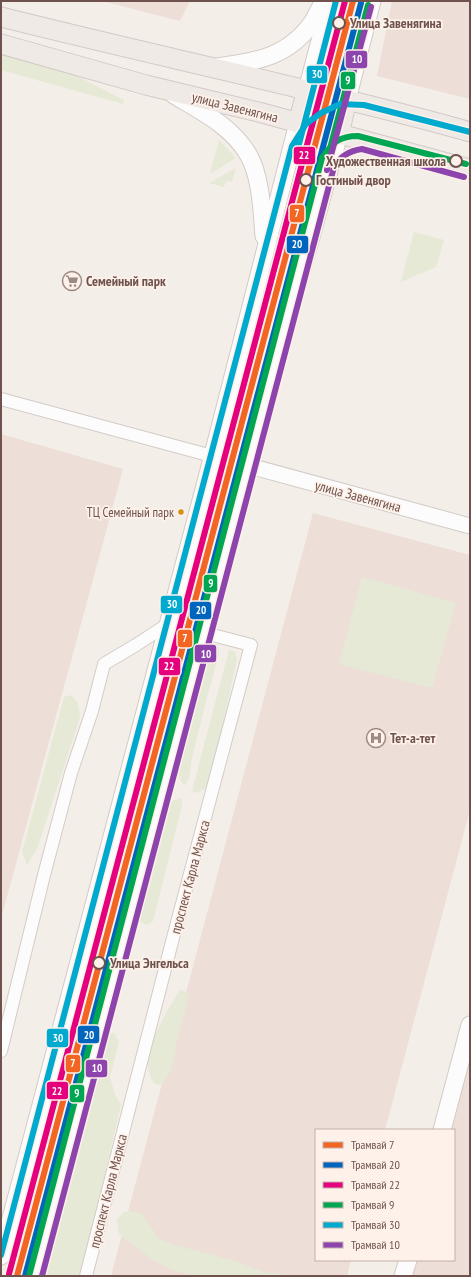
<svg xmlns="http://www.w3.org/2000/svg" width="471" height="1277" font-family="'PT Sans Narrow',sans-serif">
  <rect width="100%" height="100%" fill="#f4eee9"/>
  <!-- residential -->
  <g fill="#eddfd7">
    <polygon points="102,1 190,1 180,21"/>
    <polygon points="392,1 470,1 470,99 377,76"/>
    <polygon points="1,434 123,469 1,919"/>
    <polygon points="313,513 470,555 470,810 385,1130 316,1130 316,1260 351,1260 347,1276 111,1276"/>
    <polygon points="470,1049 470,1276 411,1276 415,1260 454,1260 454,1130 449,1130"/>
  </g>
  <!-- green -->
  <g fill="#e5e9d5">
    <polygon points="1,53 42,63 75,75 124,100 123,104 1,70"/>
    <polygon points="219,140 236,158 210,174"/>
    <polygon points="236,168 232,182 226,181 224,187 209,183"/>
    <polygon points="414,232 444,240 436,267 401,282"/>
    <polygon points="362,577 456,603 432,688 339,664"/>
    <polygon points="210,644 218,644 219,653 207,698 192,758 189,778 184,786 178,775 177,762 200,673 204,650"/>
    <polygon points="229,650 235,652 237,659 218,747 206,788 197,793 192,791"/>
    <polygon points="71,695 78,703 80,718 37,849 27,865 22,852 64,697"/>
    <path d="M181,798L182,805L153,921L146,925L140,921C133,897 160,828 169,802Z"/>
    <path d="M180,990L184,991L189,994C186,1008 182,1022 178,1036C174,1053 175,1074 160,1085L154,1083C151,1077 148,1072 148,1065C146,1044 169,1008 180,990Z"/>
    <polygon points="106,1033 114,1033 119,1042 110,1077 115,1095 121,1104 82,1276 43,1276 75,1141"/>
    <polygon points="131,1211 142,1214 159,1239 175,1245 235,1261 263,1272 293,1276 194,1276 170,1269 150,1258 119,1234 117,1219 124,1212"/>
  </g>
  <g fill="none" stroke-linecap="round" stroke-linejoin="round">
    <!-- minor casing -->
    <g stroke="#d3cbc7" stroke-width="14">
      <g id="minor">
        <polyline points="1,399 212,456"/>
        <polyline points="1,1051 44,875 71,773 92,711 104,664 136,645 168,624"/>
        <polyline points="86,1276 174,934 251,645 201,632"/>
      </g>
    </g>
    <!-- tertiary casing -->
    <g stroke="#d3cbc7" stroke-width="17">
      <polyline id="tertiary" points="246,465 470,526"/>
    </g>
    <!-- secondary casing -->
    <g stroke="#d3cac6" stroke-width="19">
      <g id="secondary">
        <path d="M217,67C255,62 288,57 312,23C316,16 320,8 324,1"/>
        <polyline points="307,90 330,3"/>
        <path d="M174,95C201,111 231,126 248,154C261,176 262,211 264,236"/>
        <polyline points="347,100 372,1"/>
        <polyline points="442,1130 470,1025"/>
        <polyline points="1,1256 207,478 298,123"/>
        <polyline points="32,1276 240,486 311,237 339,134"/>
        <polyline points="403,1276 408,1260"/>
      </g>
    </g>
    <!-- primary casing -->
    <g stroke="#d3c9c6" stroke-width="21">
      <g id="primary">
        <path d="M1,17C116,46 231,71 347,100C388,110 429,120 470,132"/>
        <polyline points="1,44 146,85 262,113 470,169"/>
        <polyline points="298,123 307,90"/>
        <polyline points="339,134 347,100"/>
      </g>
    </g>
    <!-- minor -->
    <use href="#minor" stroke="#fdfcfc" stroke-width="12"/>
    <!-- tertiary -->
    <use href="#tertiary" stroke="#fdfcfc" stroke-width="15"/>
    <!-- secondary -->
    <use href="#secondary" stroke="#fdfcfc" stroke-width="17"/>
    <!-- primary -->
    <use href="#primary" stroke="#f0eae6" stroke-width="19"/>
    <!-- tram-1 casing -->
    <g stroke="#fdf1ea" stroke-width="9">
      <polyline id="tram-1" points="17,1276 353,1"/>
    </g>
    <!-- tram-2 casing -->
    <g stroke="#fdf1ea" stroke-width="9">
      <polyline id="tram-2" points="25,1276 361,3"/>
    </g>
    <!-- tram-3 casing -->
    <g stroke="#fdf1ea" stroke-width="9">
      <polyline id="tram-3" points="9,1274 345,1"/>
    </g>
    <!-- tram-4 casing -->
    <g stroke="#fdf1ea" stroke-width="9">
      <g id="tram-4">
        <polyline points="328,156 368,5"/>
        <path d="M29,1276L322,158C332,143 339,136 358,136L466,164"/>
      </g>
    </g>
    <!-- tram-5 casing -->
    <g stroke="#fdf1ea" stroke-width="9">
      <g id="tram-5">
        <polyline points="298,148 336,1"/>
        <polyline points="1,1255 292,146 306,124 321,113 340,104 364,105 470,132"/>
      </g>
    </g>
    <!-- tram-6 casing -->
    <g stroke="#fdf1ea" stroke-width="9">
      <g id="tram-6">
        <polyline points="327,170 371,7"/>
        <path d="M42,1276L334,167C341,156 349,151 362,149L464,177"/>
      </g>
    </g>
    <!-- tram-1 -->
    <use href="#tram-1" stroke="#f26522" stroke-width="6"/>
    <!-- tram-2 -->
    <use href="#tram-2" stroke="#0065bd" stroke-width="6"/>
    <!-- tram-3 -->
    <use href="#tram-3" stroke="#e5007d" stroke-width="6"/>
    <!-- tram-4 -->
    <use href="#tram-4" stroke="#00a651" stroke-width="6"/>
    <!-- tram-5 -->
    <use href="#tram-5" stroke="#00a9ce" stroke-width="6"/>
    <!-- tram-6 -->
    <use href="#tram-6" stroke="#8e44ad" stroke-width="6"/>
  </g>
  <!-- icons -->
  <defs>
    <g id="supermarket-ring" transform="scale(1)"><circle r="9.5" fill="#fdf1ea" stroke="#9e8984" stroke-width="1.5"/><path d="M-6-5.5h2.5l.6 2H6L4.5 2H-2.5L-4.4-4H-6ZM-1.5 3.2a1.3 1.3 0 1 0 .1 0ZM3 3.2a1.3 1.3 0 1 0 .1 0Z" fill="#9e8984"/></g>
    <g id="hospital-ring" transform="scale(1)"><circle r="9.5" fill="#fdf1ea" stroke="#9e8984" stroke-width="1.5"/><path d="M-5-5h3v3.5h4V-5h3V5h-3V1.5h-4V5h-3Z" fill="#9e8984"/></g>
  </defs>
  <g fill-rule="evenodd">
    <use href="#supermarket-ring" x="72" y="281"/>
    <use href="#hospital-ring" x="376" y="738"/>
  </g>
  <!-- markers -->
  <g fill="#fdf1ea" stroke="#6f524d" stroke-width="2">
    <circle cx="339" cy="23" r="6"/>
    <circle cx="456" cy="161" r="6"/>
    <circle cx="306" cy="180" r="6"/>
    <circle cx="99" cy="963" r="6"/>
  </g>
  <circle fill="#d59113" stroke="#fdf1ea" stroke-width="1.5" cx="181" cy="512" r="3.5"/>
  <g text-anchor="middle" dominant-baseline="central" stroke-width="3.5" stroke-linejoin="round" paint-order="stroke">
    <!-- bus labels -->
    <g font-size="13" fill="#6f524d" stroke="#fdf1ea" text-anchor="end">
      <text x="174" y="512">ТЦ Семейный парк</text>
    </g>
    <!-- stop labels -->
    <g font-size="14" font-weight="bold" fill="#6f524d" stroke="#fdf1ea" text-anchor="start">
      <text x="350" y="23">Улица Завенягина</text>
      <text x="446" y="161" text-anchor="end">Художественная школа</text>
      <text x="316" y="180">Гостиный двор</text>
      <text x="110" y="963">Улица Энгельса</text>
    </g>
    <!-- street labels -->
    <g font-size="14" fill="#6f524d" stroke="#fdf1ea">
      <text transform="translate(235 107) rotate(14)">улица Завенягина</text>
      <text transform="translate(358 496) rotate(15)">улица Завенягина</text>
      <text transform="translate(190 877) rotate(-75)">проспект Карла Маркса</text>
      <text transform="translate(108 1191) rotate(-76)">проспект Карла Маркса</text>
    </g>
    <!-- poi labels -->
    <g font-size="14" font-weight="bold" fill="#6f524d" stroke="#fdf1ea" text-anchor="start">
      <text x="86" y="281">Семейный парк</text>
      <text x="390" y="738">Тет-а-тет</text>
    </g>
  </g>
  <g stroke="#fdf1ea" stroke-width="1.5">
    <rect x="345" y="50" width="23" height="19" rx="4" fill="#8e44ad"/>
    <rect x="306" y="65" width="22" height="19" rx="4" fill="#00a9ce"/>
    <rect x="340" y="71" width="16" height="19" rx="4" fill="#00a651"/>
    <rect x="293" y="146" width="23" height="19" rx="4" fill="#e5007d"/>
    <rect x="289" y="204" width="16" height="19" rx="4" fill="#f26522"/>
    <rect x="286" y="235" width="23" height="19" rx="4" fill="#0065bd"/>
    <rect x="203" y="574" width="15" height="19" rx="4" fill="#00a651"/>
    <rect x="160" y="595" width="23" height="19" rx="4" fill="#00a9ce"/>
    <rect x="189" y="601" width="23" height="19" rx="4" fill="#0065bd"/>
    <rect x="177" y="629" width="16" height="19" rx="4" fill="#f26522"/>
    <rect x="194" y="644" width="23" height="19" rx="4" fill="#8e44ad"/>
    <rect x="158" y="657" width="23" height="19" rx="4" fill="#e5007d"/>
    <rect x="77" y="1025" width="23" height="19" rx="4" fill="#0065bd"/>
    <rect x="46" y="1028" width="23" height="20" rx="4" fill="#00a9ce"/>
    <rect x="65" y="1054" width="16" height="19" rx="4" fill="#f26522"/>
    <rect x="85" y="1059" width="23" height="19" rx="4" fill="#8e44ad"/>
    <rect x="46" y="1081" width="23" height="19" rx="4" fill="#e5007d"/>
    <rect x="69" y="1084" width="16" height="19" rx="4" fill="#00a651"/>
  </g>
  <g font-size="11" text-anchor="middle" font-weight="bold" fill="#fff">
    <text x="357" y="63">10</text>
    <text x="317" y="78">30</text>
    <text x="348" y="84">9</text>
    <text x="304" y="159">22</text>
    <text x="297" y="217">7</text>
    <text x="297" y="248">20</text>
    <text x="211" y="587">9</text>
    <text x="172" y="608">30</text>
    <text x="201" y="614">20</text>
    <text x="185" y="642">7</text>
    <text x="206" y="658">10</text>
    <text x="169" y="670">22</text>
    <text x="89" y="1039">20</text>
    <text x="58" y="1042">30</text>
    <text x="73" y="1067">7</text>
    <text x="97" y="1072">10</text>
    <text x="57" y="1095">22</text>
    <text x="77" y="1097">9</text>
  </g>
  <!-- border -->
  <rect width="471" height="1277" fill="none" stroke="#6f524d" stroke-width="4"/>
  <!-- legend -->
  <rect x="315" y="1129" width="140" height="132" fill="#fdf1ea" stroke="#c4b1ab"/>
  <rect x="323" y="1142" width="20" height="6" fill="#f26522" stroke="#c4b1ab"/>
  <text x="351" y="1149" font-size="12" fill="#6f524d">Трамвай 7</text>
  <rect x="323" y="1162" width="20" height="6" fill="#0065bd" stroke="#c4b1ab"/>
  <text x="351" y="1169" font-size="12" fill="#6f524d">Трамвай 20</text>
  <rect x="323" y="1182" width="20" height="6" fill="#e5007d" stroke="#c4b1ab"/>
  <text x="351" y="1189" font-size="12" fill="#6f524d">Трамвай 22</text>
  <rect x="323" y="1202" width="20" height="6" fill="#00a651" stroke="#c4b1ab"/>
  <text x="351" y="1209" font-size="12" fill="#6f524d">Трамвай 9</text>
  <rect x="323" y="1222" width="20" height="6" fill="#00a9ce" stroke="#c4b1ab"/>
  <text x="351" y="1229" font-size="12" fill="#6f524d">Трамвай 30</text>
  <rect x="323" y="1242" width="20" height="6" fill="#8e44ad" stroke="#c4b1ab"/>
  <text x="351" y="1249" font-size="12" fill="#6f524d">Трамвай 10</text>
</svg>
